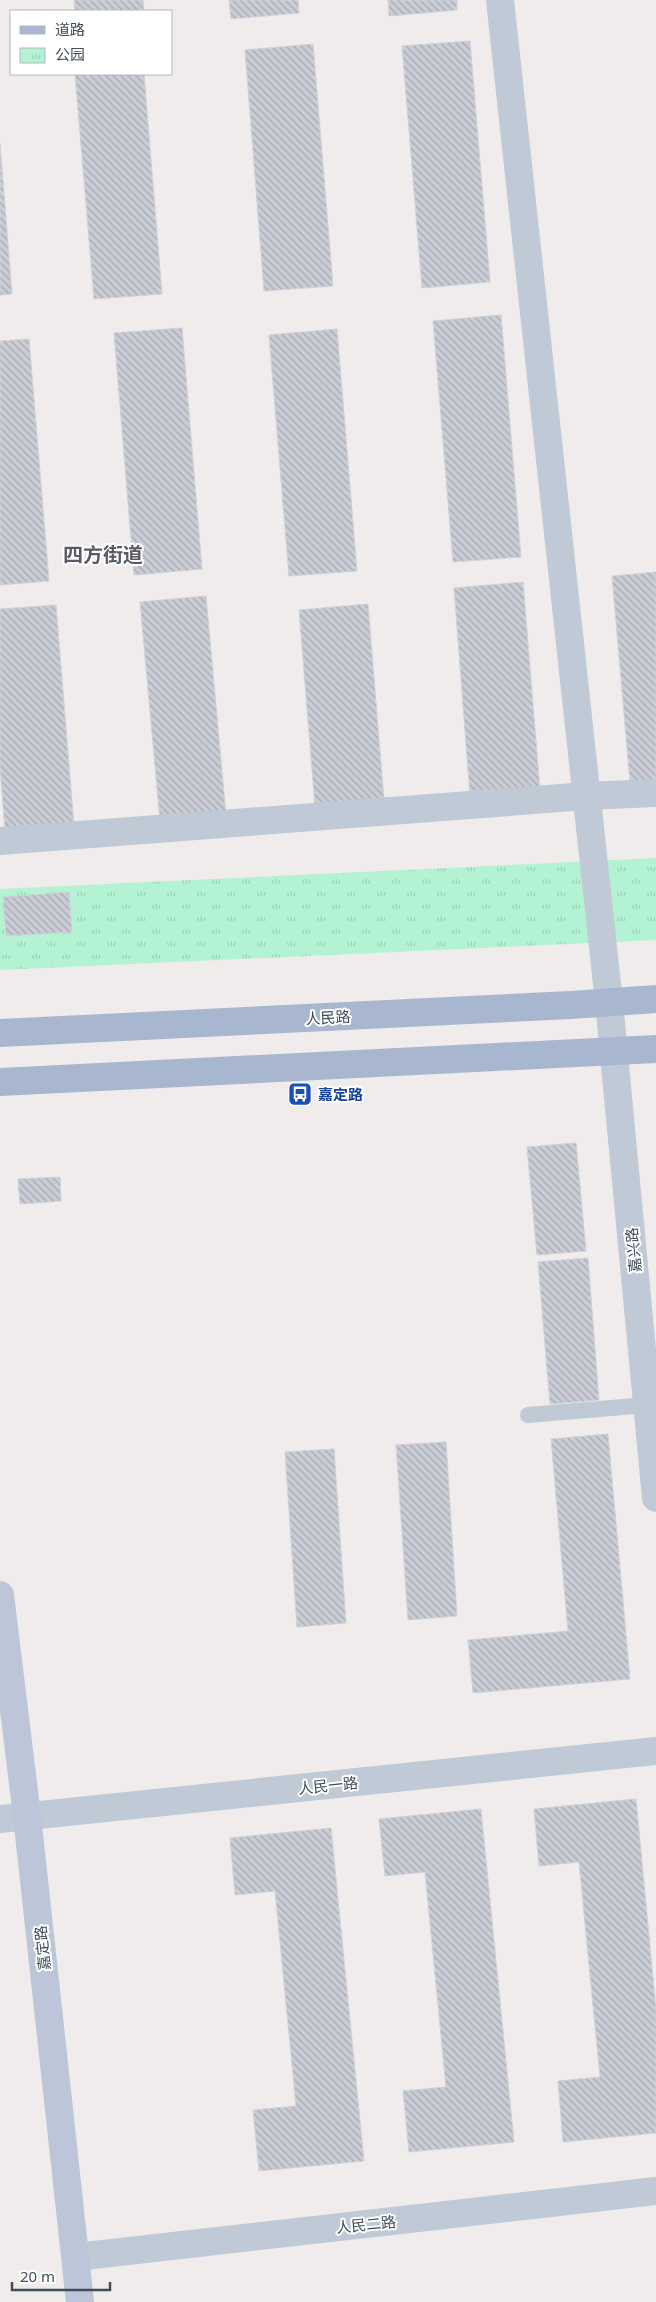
<svg xmlns="http://www.w3.org/2000/svg" width="656" height="2302" font-family="'Noto Sans','Noto Sans SC',sans-serif">
  <defs>
    <pattern id="park-tufts" width="24" height="20" patternUnits="userSpaceOnUse" patternTransform="scale(1.25)"><rect width="24" height="20" fill="#b3f3d3"/><path d="M3 7l-1-3M5 7V3M7 7l1-3M15 17l-1-3M17 17v-4M19 17l1-3" fill="none" stroke="#9bd2b7"/></pattern>
    <pattern id="building-back-hatch" width="6" height="6" patternUnits="userSpaceOnUse" patternTransform="scale(1.25)"><rect width="6" height="6" fill="#cacdd5"/><path d="M-1 5l2 2M0 0l6 6M5-1l2 2" fill="none" stroke="#a6a9b0"/></pattern>
  </defs>
  <rect width="100%" height="100%" fill="#efeceb"/>
  <!-- park -->
  <polygon fill="url(#park-tufts)" points="656,858 656,940 0,970 0,889"/>
  <!-- building -->
  <g fill="url(#building-back-hatch)" stroke="#cfd1d9">
    <polygon points="74,0 143,0 144,11 75,11"/>
    <polygon points="229,0 298,0 299,13 231,19"/>
    <polygon points="388,0 457,0 457,10 389,16"/>
    <polygon points="470,41 490,282 422,288 402,46"/>
    <polygon points="313,44 333,286 264,291 245,50"/>
    <polygon points="75,74 144,74 162,294 94,299"/>
    <polygon points="0,143 12,294 0,295"/>
    <polygon points="501,315 521,557 453,562 433,321"/>
    <polygon points="182,328 202,569 134,575 114,333"/>
    <polygon points="337,329 357,571 289,576 269,335"/>
    <polygon points="29,339 49,581 0,585 0,341"/>
    <polygon points="656,572 656,779 630,782 612,576"/>
    <polygon points="523,582 540,790 470,796 454,588"/>
    <polygon points="206,596 226,815 160,821 140,602"/>
    <polygon points="368,604 384,800 315,806 299,610"/>
    <polygon points="56,605 74,826 5,831 0,766 0,609"/>
    <polygon points="69,892 72,932 6,936 3,897"/>
    <polygon points="576,1143 586,1251 537,1255 527,1147"/>
    <polygon points="60,1177 61,1201 20,1204 18,1179"/>
    <polygon points="588,1258 599,1400 550,1404 538,1262"/>
    <polygon points="608,1434 630,1679 473,1693 468,1640 568,1631 551,1439"/>
    <polygon points="446,1442 457,1616 408,1620 396,1445"/>
    <polygon points="334,1449 346,1623 297,1627 285,1452"/>
    <polygon points="636,1799 656,2009 656,2133 563,2142 558,2081 600,2077 579,1862 539,1866 534,1809"/>
    <polygon points="481,1809 514,2142 409,2152 403,2091 446,2087 425,1872 385,1876 379,1819"/>
    <polygon points="331,1828 364,2161 259,2171 253,2110 296,2106 275,1891 235,1895 230,1838"/>
  </g>
  <g fill="none" stroke-linecap="round" stroke-linejoin="round">
    <!-- service -->
    <polyline stroke="#c0c9d6" stroke-width="16" points="528,1415 647,1405"/>
    <!-- minor -->
    <polyline stroke="#c0c9d6" stroke-width="28" points="0,841 586,796 656,793"/>
    <!-- tertiary -->
    <g stroke="#c0c9d6" stroke-width="28">
      <polyline points="500,0 609,1002 656,1498"/>
      <polyline points="0,1819 656,1751"/>
      <polyline points="76,2257 656,2191"/>
    </g>
    <!-- secondary -->
    <polyline stroke="#bcc6d8" stroke-width="28" points="0,1595 27,1816 80,2302"/>
    <!-- primary -->
    <g stroke="#a8b7cf" stroke-width="28">
      <polyline points="0,1033 571,1005 656,999"/>
      <polyline points="0,1082 656,1049"/>
    </g>
  </g>
  <!-- icons -->
  <defs>
    <g id="bus-square" transform="scale(1.25)"><rect x="-9" y="-9" width="18" height="18" rx="4" fill="#1a4fb4" stroke="#fff"/><path d="M-5-6H5V4H4V6H2V4H-2V6H-4V4H-5ZM-3.5-4V0h7V-4ZM-3.5 1.2v1.5H-2V1.2ZM2 1.2v1.5H3.5V1.2Z" fill="#fff"/></g>
  </defs>
  <g fill-rule="evenodd">
    <use href="#bus-square" x="300" y="1094"/>
  </g>
  <g text-anchor="middle" dominant-baseline="central" stroke-width="4" stroke-linejoin="round" paint-order="stroke">
    <!-- street labels -->
    <g font-size="15" fill="#424d5b" stroke="#fff">
      <text transform="translate(328 1017) rotate(-3)">人民路</text>
      <text transform="translate(633 1250) rotate(-95)">嘉兴路</text>
      <text transform="translate(328 1785) rotate(-6)">人民一路</text>
      <text transform="translate(42 1948) rotate(-96)">嘉定路</text>
      <text transform="translate(366 2224) rotate(-6)">人民二路</text>
    </g>
    <!-- transit labels -->
    <g font-size="15" font-weight="bold" fill="#164399" stroke="#fff" text-anchor="start">
      <text x="318" y="1094">嘉定路</text>
    </g>
    <!-- district labels -->
    <g font-size="20" font-weight="bold" fill="#585b62" stroke="#fff">
      <text x="103" y="554">四方街道</text>
    </g>
  </g>
  <!-- legend -->
  <rect x="10" y="10" width="162" height="65" fill="#ffffff" stroke="#b3b8bd"/>
  <rect x="20" y="26" width="25" height="8" fill="#a8b7cf" stroke="#b3b8bd"/>
  <text x="55" y="35" font-size="15" fill="#424d5b">道路</text>
  <rect x="20" y="48" width="25" height="15" fill="url(#park-tufts)" stroke="#b3b8bd"/>
  <text x="55" y="60" font-size="15" fill="#424d5b">公园</text>
  <!-- scale -->
  <path d="M12 2282v8h98v-8" fill="none" stroke="#424d5b" stroke-width="2.5"/>
  <text x="20" y="2282" font-size="15" fill="#424d5b" stroke="#ffffff" stroke-width="4" paint-order="stroke">20 m</text>
</svg>
